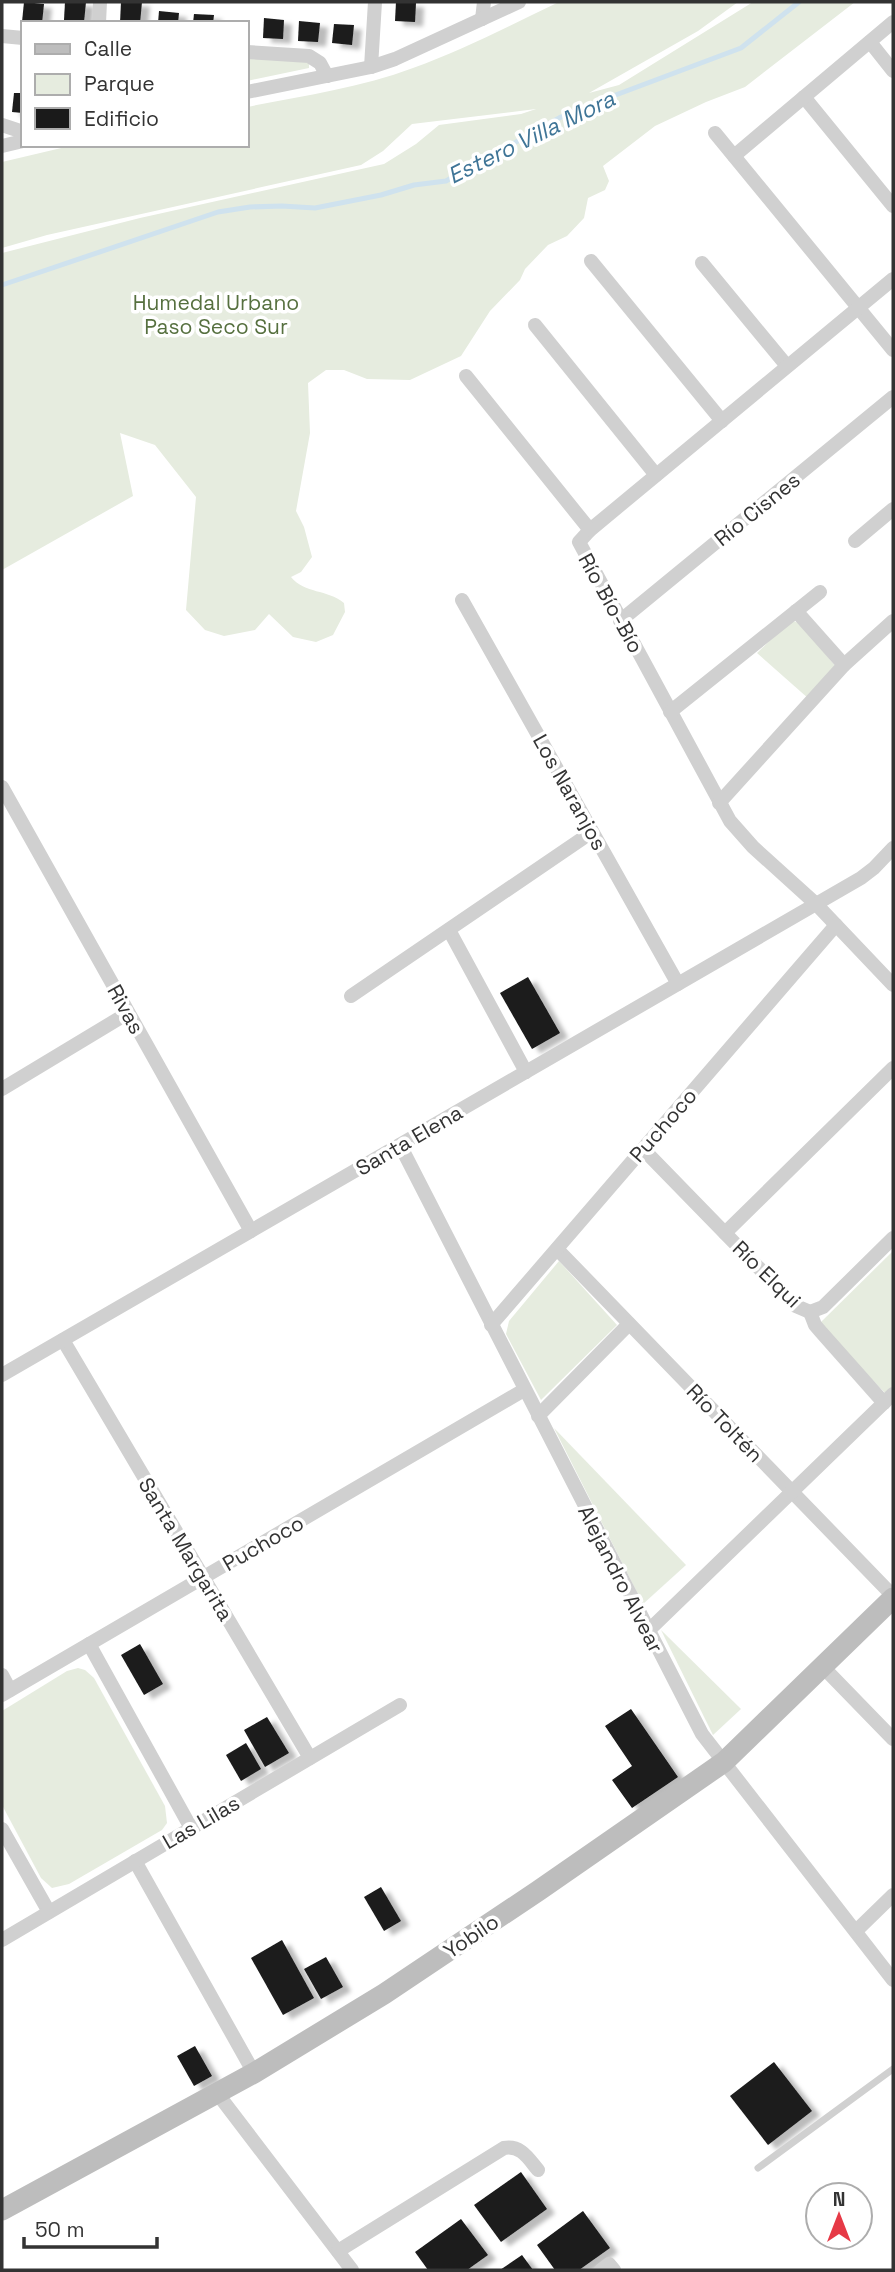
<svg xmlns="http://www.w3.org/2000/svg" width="895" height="2272" font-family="'Space Grotesk',sans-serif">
  <defs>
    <filter id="shadow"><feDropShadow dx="8" dy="4.5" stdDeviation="2" flood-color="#0004"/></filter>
  </defs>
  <rect width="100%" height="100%" fill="#fff"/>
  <!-- green -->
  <g fill="#e6ecdf">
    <path d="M559,2H738L698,31L589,93L619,85L753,2H855L745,87L706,102L655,126L603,166L609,181L605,190L588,198L584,218L567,236L548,245L525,269L520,280L490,311L461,356L410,380L367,379L344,370H326L308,383L310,433L296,511L304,527L312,557L301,572L291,577C305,594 327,589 344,603L345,612L333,635L316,642L293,637L269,614L255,630L224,636L205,630L186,610L196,497L155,445L120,433L133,496L2,570V253L140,218L384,164L416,144L439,125L521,114L536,109L412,124L383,151L361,165L47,235L2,248V162L74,145H247V107C302,96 360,88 413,68C463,50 511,25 559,2Z"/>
    <polygon points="247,57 309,60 309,68 247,81"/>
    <polygon points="791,620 801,624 836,667 809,699 757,653"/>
    <polygon points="893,1251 893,1387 886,1394 819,1324"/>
    <polygon points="559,1261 617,1325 541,1400 506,1334 509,1321"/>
    <polygon points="554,1428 686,1565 643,1604"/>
    <polygon points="661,1630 741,1709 713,1735"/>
    <polygon points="78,1668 85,1670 94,1678 165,1806 167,1823 162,1830 69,1884 52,1888 41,1878 2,1805 2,1711 67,1671"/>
  </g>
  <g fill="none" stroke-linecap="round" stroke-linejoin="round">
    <!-- stream -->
    <polyline stroke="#cfe2ee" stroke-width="5" points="2,285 218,212 250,207 282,206 315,208 381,195 414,185 446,181 561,117 589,105 741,48 799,2"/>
  </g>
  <!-- building -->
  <g fill="#1a1a1a" filter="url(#shadow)">
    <polygon points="24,2 44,4 42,23 22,22"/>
    <polygon points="65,2 86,2 84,22 64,20"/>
    <polygon points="121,2 142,2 140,23 120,23"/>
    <polygon points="396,2 416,3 415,22 395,21"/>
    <polygon points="159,11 179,13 178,23 158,23"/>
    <polygon points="194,14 214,15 213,23 193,23"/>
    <polygon points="264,18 284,20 283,39 263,38"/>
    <polygon points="299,21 320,23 318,42 298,41"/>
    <polygon points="334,24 354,25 352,45 332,43"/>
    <polygon points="14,93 23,93 23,113 12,112"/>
    <polygon points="528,977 560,1033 532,1049 500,993"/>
    <polygon points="140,1644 163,1684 144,1695 121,1655"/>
    <polygon points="631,1709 678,1777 632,1808 612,1780 632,1766 605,1726"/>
    <polygon points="267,1717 289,1753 265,1767 244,1730"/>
    <polygon points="246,1743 261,1769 241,1781 226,1755"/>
    <polygon points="381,1887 401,1921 384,1931 364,1897"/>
    <polygon points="282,1940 314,1998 283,2015 251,1958"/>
    <polygon points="326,1957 343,1987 321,1999 304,1969"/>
    <polygon points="195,2046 212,2076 194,2086 177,2056"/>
    <polygon points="774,2062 812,2111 768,2145 730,2096"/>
    <polygon points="521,2172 547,2209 501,2242 474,2205"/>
    <polygon points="583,2211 610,2248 579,2270 555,2270 537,2245"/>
    <polygon points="461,2219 488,2255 467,2270 428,2270 415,2252"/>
    <polygon points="522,2255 533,2270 500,2270"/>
  </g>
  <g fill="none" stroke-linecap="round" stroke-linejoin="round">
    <!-- service -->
    <polyline stroke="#d0d0d0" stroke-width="7" points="758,2168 893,2069"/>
    <!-- minor -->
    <g stroke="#d0d0d0" stroke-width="14">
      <polyline points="482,19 484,2"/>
      <polyline points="99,23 100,2"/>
      <polyline points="2,36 23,38"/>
      <polyline points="870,42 893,71"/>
      <polyline points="247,52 309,56 320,63 327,76"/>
      <polyline points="371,67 375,2"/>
      <polyline points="247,92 371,67 395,59 519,2"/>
      <polyline points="804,97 893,206"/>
      <polyline points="2,125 23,132"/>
      <polyline points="715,133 893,350"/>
      <polyline points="2,146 23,141"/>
      <polyline points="734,156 893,22"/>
      <polyline points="591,261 722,421"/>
      <polyline points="702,263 787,366"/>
      <polyline points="893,279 590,530 579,542 730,821 753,847 816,904 893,985"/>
      <polyline points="535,325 656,475"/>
      <polyline points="466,376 590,530"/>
      <polyline points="855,541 893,509"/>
      <polyline points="462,600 678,984"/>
      <polyline points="796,611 844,665"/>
      <polyline points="620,621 893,397"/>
      <polyline points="670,712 820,592"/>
      <polyline points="2,787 251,1231"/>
      <polyline points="719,803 844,665 893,621"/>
      <polyline points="449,930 526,1072"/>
      <polyline points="351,996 592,832"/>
      <polyline points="2,1089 128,1013"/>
      <polyline points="400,1145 702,1734 893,1980"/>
      <polyline points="643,1149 796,1306 810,1312"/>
      <polyline points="725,1233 893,1068"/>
      <polyline points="557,1249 893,1596"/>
      <polyline points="810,1312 815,1325 821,1332 884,1403"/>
      <polyline points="810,1312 823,1307 893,1238"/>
      <polyline points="491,1325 836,925"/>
      <polyline points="63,1340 310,1758"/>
      <polyline points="2,1375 861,878 874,868 893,848"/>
      <polyline points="538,1416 629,1324"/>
      <polyline points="648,1631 893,1394"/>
      <polyline points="89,1644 191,1828"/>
      <polyline points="823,1667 893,1739"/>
      <polyline points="2,1675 10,1690"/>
      <polyline points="2,1695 524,1390"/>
      <polyline points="2,1829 49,1912"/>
      <polyline points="135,1861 254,2073"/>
      <polyline points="856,1931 893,1895"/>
      <polyline points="2,1940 400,1705"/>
      <polyline points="217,2093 352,2270"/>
      <path d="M338,2251L504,2148C521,2145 528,2158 538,2170"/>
      <polyline points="601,2270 609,2264 614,2270"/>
    </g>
    <!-- secondary -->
    <polyline stroke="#bdbdbd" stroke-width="21" points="2,2210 254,2073 384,1994 538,1891 724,1762 893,1598"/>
  </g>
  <g text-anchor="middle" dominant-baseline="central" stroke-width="7" stroke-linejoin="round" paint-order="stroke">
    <!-- park labels -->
    <g font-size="21" fill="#56703f" stroke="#fff">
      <text x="216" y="302">Humedal Urbano<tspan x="216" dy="24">Paso Seco Sur</tspan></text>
    </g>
    <!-- street labels -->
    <g font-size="21" fill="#333" stroke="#fff">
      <text transform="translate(757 509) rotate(-39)">Río Cisnes</text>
      <text transform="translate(611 603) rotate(61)">Río Bío-Bío</text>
      <text transform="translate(570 792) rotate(61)">Los Naranjos</text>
      <text transform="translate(126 1009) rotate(61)">Rivas</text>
      <text transform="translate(663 1125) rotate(-49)">Puchoco</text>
      <text transform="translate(409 1140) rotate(-30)">Santa Elena</text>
      <text transform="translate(767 1274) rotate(44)">Río Elqui</text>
      <text transform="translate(725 1423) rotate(46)">Río Toltén</text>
      <text transform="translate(263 1543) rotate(-30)">Puchoco</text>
      <text transform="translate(186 1549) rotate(59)">Santa Margarita</text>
      <text transform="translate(621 1579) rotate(63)">Alejandro Alvear</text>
      <text transform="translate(201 1822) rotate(-30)">Las Lilas</text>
      <text transform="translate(471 1936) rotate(-34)">Yobilo</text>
    </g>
    <!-- water labels -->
    <g font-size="23" font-style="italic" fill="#3f7597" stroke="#fff">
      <text transform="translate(531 137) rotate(-26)">Estero Villa Mora</text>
    </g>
  </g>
  <!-- border -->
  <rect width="895" height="2272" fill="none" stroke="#333333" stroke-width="7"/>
  <!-- legend -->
  <rect x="21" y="21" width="228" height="126" fill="#ffffff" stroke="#adadad" stroke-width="2"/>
  <rect x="35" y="44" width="35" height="10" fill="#bdbdbd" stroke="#adadad" stroke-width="2"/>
  <text x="84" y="56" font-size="21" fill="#333333">Calle</text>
  <rect x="35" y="74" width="35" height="21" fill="#e6ecdf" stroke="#adadad" stroke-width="2"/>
  <text x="84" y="91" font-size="21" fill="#333333">Parque</text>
  <rect x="35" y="108" width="35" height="21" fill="#1a1a1a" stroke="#adadad" stroke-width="2"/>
  <text x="84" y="126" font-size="21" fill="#333333">Edificio</text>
  <!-- north arrow -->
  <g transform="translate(839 2216)"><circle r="33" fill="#ffffff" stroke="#adadad" stroke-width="2"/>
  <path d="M0-5L12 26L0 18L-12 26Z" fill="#e63946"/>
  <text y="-10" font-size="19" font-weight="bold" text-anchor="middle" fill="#333333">N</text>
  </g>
  <!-- scale -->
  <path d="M24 2237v10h133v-10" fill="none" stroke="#333333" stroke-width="3.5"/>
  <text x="35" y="2237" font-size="21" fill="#333333" stroke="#ffffff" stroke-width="5" paint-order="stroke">50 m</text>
</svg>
